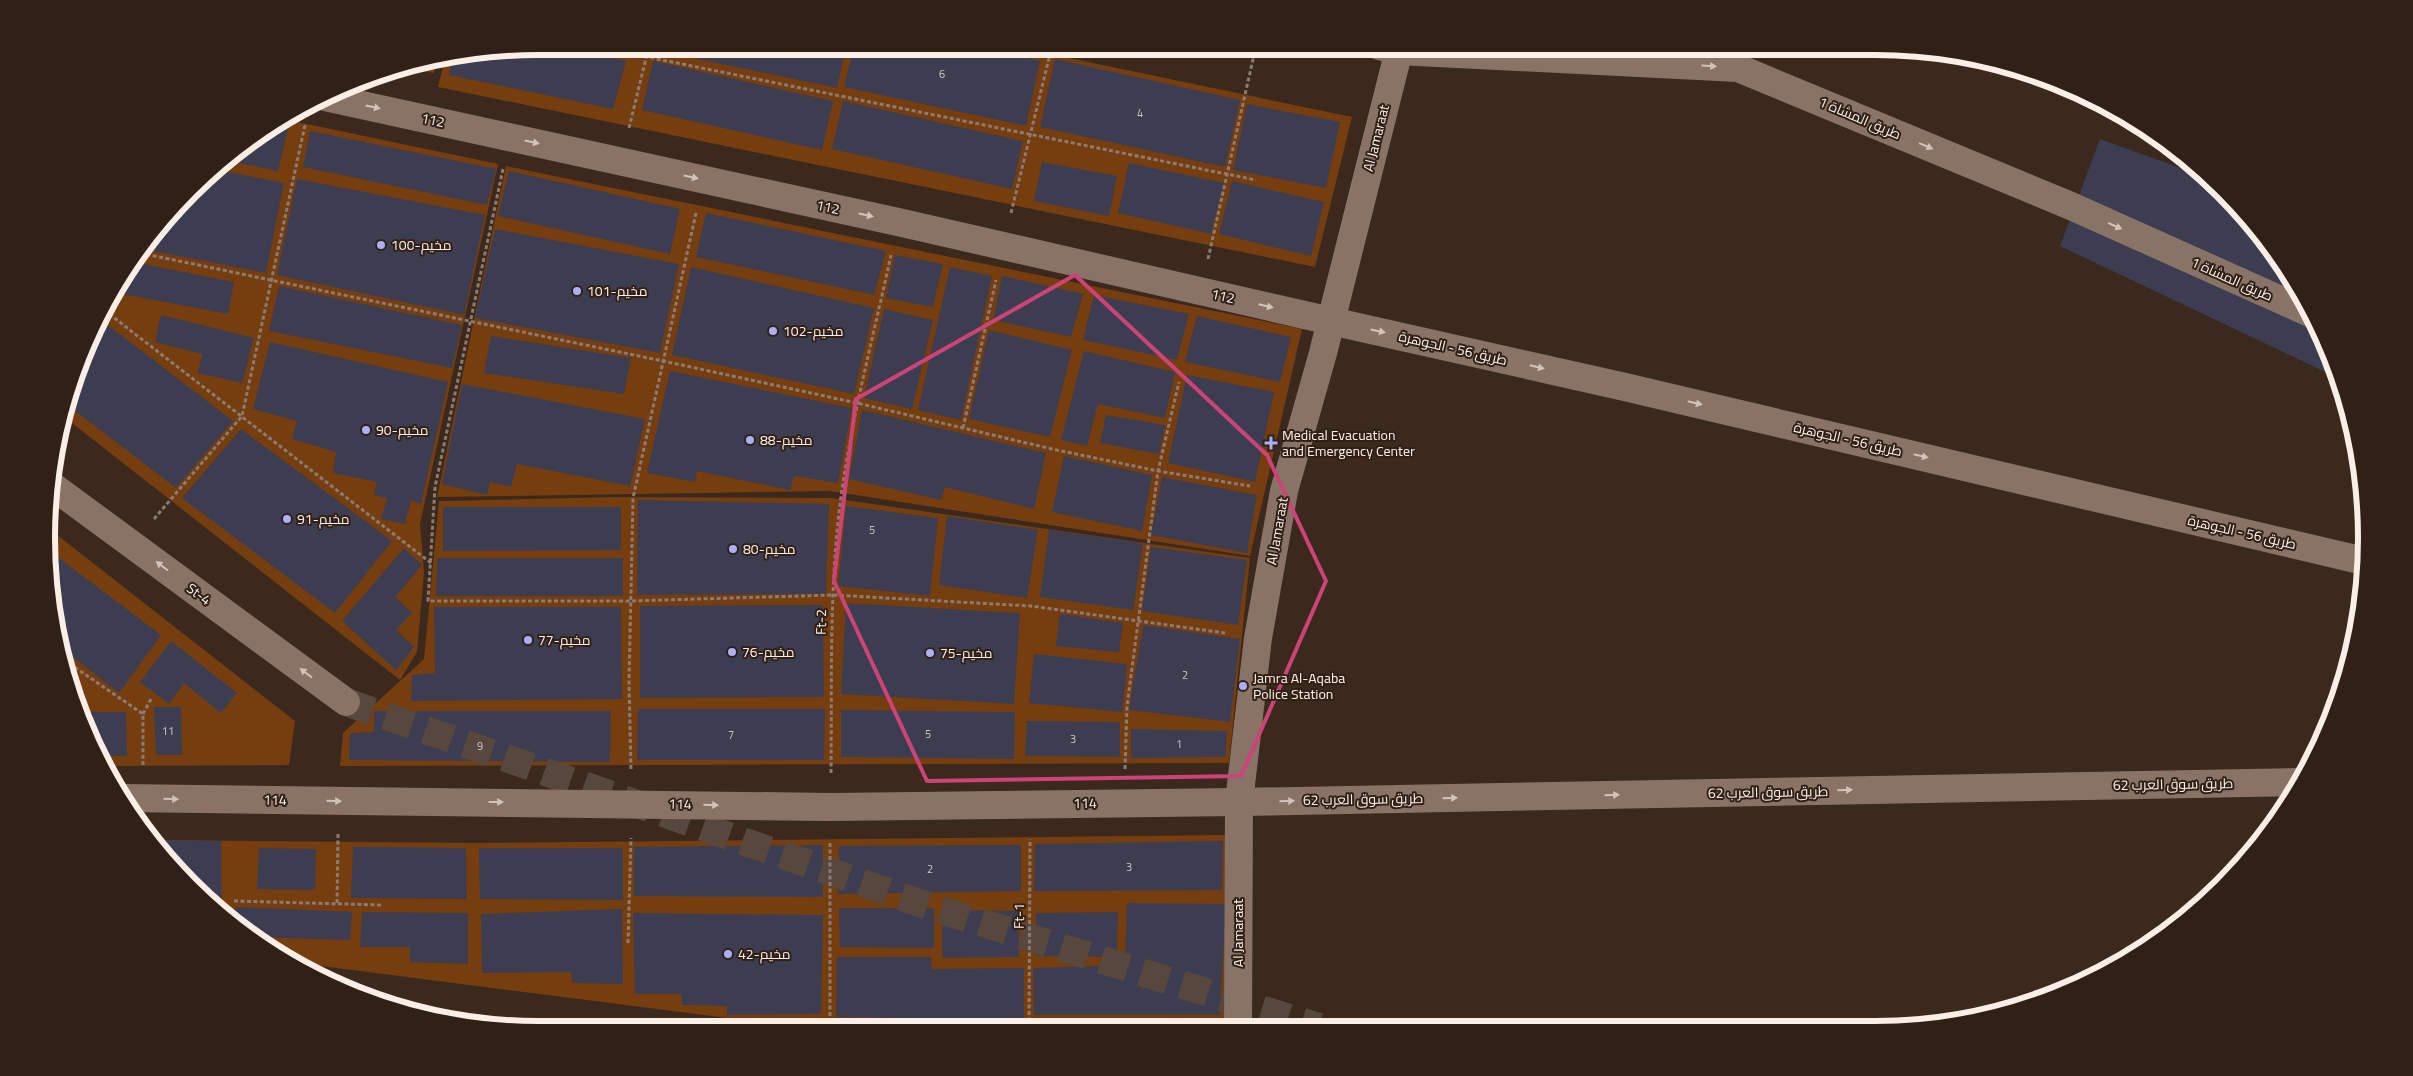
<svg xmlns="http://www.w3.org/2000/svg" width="2413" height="1076" font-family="Georgia,Cairo,serif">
  <rect width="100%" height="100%" fill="#3b291e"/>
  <!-- green -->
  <g fill="#763d0f">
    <polygon points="538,46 1011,46 1352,117 1315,267 438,87 446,55"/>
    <polygon points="438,57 434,73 402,67"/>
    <path d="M283,119L498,164L420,524L424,572L417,652L400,680L63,416C86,329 144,224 215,167C237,150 260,135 283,119Z"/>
    <polygon points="506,166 1302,329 1250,556 830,491 437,497"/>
    <polygon points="616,497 831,498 1250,558 1229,763 340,766 343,733 424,659 439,501"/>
    <polygon points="47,527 295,721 289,765 103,766 84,726 56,634 46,538"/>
    <polygon points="1230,835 1225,1028 791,1029 790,1026 290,962 214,908 168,862 153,840 475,843"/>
  </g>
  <!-- building -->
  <g fill="#3c3d51">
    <polygon points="538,46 557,46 626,61 613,109 449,75 453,55"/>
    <polygon points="656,46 846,46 837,88 655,50"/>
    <polygon points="854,46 974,46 1040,61 1026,126 844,87"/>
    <polygon points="429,59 426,68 412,64"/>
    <polygon points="1055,59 1240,100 1225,167 1040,127"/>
    <polygon points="653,61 833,101 822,150 642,110"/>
    <polygon points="843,101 1023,141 1012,189 832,149"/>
    <polygon points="1247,104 1340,122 1326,188 1233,170"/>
    <polygon points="279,121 289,124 278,171 225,160"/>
    <polygon points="310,131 496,169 487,205 303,167"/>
    <polygon points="2100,139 2186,170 2213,183 2265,239 2316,321 2338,378 2060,246"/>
    <polygon points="1042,162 1117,176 1109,216 1034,201"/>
    <polygon points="1129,163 1224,183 1211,234 1118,213"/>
    <polygon points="213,169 284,183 266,273 143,249 168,214"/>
    <polygon points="509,171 680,209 670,254 498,216"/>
    <polygon points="297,179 485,215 464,315 277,275"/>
    <polygon points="1232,181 1324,202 1311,256 1219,234"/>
    <polygon points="706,213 886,251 874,295 696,257"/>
    <polygon points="495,229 679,264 660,353 475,318"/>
    <polygon points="895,255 943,264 933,307 886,298"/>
    <polygon points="133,262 234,282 228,314 112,292"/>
    <polygon points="691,267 874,308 854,394 672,355"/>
    <polygon points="950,267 992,276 961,420 918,410"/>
    <polygon points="1002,276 1083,294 1071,337 993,320"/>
    <polygon points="279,286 462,325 452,368 269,331"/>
    <polygon points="1094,295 1189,314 1177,360 1083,340"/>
    <polygon points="884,309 933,320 912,409 864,398"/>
    <polygon points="161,315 254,338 242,383 198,373 202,354 155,342"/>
    <polygon points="1197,316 1291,337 1280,382 1185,362"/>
    <polygon points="100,319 233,421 176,488 66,404 72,380"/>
    <polygon points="989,330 1072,350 1050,437 969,419"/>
    <polygon points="491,336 631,358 624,394 484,373"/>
    <polygon points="270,342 448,382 421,504 411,500 405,524 381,519 387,498 374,495 377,482 333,473 336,452 292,439 297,421 253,409"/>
    <polygon points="1084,351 1175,372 1165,418 1098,404 1087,446 1061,440"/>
    <polygon points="670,371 852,408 838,483 794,476 790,490 697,471 695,482 647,473"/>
    <polygon points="1187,375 1274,392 1255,482 1168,463"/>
    <polygon points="462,384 645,419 630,486 517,464 511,487 490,482 487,495 442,484"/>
    <polygon points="862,410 1046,453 1034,509 945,487 941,500 849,479"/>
    <polygon points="1106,415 1165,425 1159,454 1100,443"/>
    <polygon points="241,429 392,541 335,613 182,498"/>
    <polygon points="1064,456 1152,475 1142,531 1052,512"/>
    <polygon points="1162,477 1257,495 1247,553 1151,535"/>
    <polygon points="638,500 829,504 826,594 637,595"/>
    <polygon points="846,506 938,518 930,596 838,586"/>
    <polygon points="443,507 621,507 621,550 443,551"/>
    <polygon points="947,516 1038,530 1027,598 939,585"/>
    <polygon points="1049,530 1143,543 1133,610 1040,597"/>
    <polygon points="1151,547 1247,560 1238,625 1142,611"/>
    <polygon points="404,548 422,565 395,597 412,613 396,630 414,647 396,670 342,621"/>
    <polygon points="47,549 161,635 119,693 60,647 56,634"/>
    <polygon points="437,558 623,558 623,596 436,596"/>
    <polygon points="846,603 1020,613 1014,704 841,694"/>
    <polygon points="823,605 824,697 640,698 640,606"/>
    <polygon points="434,607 621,607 622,699 411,701 412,675 435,673"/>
    <polygon points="1060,614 1123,623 1119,652 1056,646"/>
    <polygon points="1143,625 1240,639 1230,722 1129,710"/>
    <polygon points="171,641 237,693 221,713 184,683 169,704 140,682"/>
    <polygon points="1034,654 1127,664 1122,712 1029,703"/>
    <polygon points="154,707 181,707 182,755 156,755"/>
    <polygon points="638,709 825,709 824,760 637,760"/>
    <polygon points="841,710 1015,712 1014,759 841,757"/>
    <polygon points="374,711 611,711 610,762 349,760 350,733 374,732"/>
    <polygon points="79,712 126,712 127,756 98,756"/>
    <polygon points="1027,721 1120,722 1120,757 1025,756"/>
    <polygon points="1131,729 1227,731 1226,757 1131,758"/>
    <polygon points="152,840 221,841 222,914 168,862"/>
    <polygon points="1223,841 1222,890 1034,891 1035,844"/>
    <polygon points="823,845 823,897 634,896 634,847"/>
    <polygon points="1021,845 1021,891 838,894 839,846"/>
    <polygon points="353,847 466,848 467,899 351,898"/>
    <polygon points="259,848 316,849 315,890 257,889"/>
    <polygon points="479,848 623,848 623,900 480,899"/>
    <polygon points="1127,903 1226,904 1220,1015 1034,1015 1033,968 1125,965"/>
    <polygon points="236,907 352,912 350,940 255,937 235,923"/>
    <polygon points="839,908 934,908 934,948 840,947"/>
    <polygon points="622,909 623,984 572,983 571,972 482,973 481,914"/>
    <polygon points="942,910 1019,911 1019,957 942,958"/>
    <polygon points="362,912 468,913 468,964 410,962 410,947 360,947"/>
    <polygon points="1118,912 1117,957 1036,956 1036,913"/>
    <polygon points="633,913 823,915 821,1014 727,1015 727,1006 682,1005 681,994 635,994"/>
    <polygon points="837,957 931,957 932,969 1024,968 1024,1020 836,1017"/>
    <polygon points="1033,1024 1216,1026 1216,1028 1033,1028"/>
  </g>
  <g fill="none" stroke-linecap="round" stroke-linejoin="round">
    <!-- minor-tunnel -->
    <polyline stroke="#58473c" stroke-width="28" stroke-dasharray="28 14" stroke-linecap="butt" points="346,702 934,908 1319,1027"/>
    <!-- path -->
    <g stroke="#8b7b72" stroke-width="3" stroke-dasharray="4 2.5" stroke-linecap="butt">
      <polyline points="593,46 1256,180"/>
      <polyline points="629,128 649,46"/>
      <polyline points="503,169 435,487 428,601 630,601 833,595 1031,606 1225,633"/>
      <polyline points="1011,213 1052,46"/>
      <polyline points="140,253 663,361 857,403 1052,449 1158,471 1250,486"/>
      <polyline points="1208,259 1256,46"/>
      <polyline points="104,310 431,563"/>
      <polyline points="963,428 996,280"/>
      <polyline points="154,519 242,416 305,125"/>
      <polyline points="64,660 143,714 143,765"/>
      <polyline points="143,714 151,699"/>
      <polyline points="631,769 629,683 633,498 696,213"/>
      <polyline points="1125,769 1127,706 1158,471 1179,382"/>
      <path d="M831,773C832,684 829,593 840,504C851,420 873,338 891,255"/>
      <polyline points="234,901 381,905"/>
      <polyline points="337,903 338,834"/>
      <polyline points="628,943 631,838"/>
      <polyline points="1029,1028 1030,839"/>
      <polyline points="830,1029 830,842"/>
    </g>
    <!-- pedestrian -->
    <g stroke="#887366" stroke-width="28">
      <polyline points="1379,46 1398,51 1738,68 2071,206 2312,314"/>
      <polyline points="1331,321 1625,387 2364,561"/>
      <polyline points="1239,802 2298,782"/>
      <polyline points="1238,1028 1239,802 1258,638 1284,491 1323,353 1400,46"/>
    </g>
    <!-- minor -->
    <g stroke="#887366" stroke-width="28">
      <polyline points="325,97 898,222 1331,321"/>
      <polyline points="51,485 346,702"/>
      <polyline points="122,798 831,807 1239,802"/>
    </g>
  </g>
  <!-- one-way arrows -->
  <defs><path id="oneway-solid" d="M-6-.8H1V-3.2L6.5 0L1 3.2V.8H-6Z" transform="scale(1.25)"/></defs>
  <g fill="#d3c3ba">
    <use href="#oneway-solid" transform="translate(1709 66) rotate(3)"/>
    <use href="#oneway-solid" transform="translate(373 107) rotate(12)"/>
    <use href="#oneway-solid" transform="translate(532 142) rotate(12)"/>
    <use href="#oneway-solid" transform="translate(1926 146) rotate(23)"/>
    <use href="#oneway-solid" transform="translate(691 177) rotate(12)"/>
    <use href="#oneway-solid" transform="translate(866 215) rotate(12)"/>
    <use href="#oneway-solid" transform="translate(2115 226) rotate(24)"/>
    <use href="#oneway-solid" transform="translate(1266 306) rotate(13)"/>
    <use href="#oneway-solid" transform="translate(1378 331) rotate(12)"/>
    <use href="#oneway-solid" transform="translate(1537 367) rotate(13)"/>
    <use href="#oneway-solid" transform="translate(1695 403) rotate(13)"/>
    <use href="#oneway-solid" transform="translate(1921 456) rotate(13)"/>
    <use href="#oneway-solid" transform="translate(162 566) rotate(-143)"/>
    <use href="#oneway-solid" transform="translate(306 673) rotate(-143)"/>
    <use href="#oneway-solid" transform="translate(1845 790) rotate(-1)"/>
    <use href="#oneway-solid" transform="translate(1612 795) rotate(-1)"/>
    <use href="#oneway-solid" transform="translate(1450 798) rotate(-1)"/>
    <use href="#oneway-solid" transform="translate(171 799) rotate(1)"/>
    <use href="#oneway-solid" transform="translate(334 801) rotate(1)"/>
    <use href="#oneway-solid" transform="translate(1287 801) rotate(-1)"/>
    <use href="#oneway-solid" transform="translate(496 802)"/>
    <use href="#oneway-solid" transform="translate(711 805) rotate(1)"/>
  </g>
  <!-- marked area -->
  <path fill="none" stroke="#cd4377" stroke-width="4" stroke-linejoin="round" d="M1075,275L1267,455L1326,581L1241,776L927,781L834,581L856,399Z"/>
  <!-- markers -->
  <g fill="#acaffb" stroke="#312015" stroke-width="2">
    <circle cx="381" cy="245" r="5"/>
    <circle cx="577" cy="291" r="5"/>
    <circle cx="773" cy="331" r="5"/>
    <circle cx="366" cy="430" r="5"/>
    <circle cx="750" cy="440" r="5"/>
    <path d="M1268.5 435.5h5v5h5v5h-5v5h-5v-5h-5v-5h5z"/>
    <circle cx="287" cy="519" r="5"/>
    <circle cx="733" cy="549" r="5"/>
    <circle cx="528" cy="640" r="5"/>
    <circle cx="732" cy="652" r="5"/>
    <circle cx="930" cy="653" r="5"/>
    <circle cx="1243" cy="686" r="5"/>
    <circle cx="728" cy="954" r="5"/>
  </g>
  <g text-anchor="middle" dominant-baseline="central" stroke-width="4" stroke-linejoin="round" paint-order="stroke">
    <!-- number labels -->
    <g font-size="11" fill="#cbc2c2">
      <text x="942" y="74">6</text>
      <text x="1140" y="113">4</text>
      <text x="872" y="530">5</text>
      <text x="1185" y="675">2</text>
      <text x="168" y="731">11</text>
      <text x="928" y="734">5</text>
      <text x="731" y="735">7</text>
      <text x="1073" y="739">3</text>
      <text x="1179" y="744">1</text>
      <text x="480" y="746">9</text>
      <text x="1129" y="867">3</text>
      <text x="930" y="869">2</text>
    </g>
    <!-- street labels -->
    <g font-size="14" fill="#fbeee7" stroke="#312015">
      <text transform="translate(1860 118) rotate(23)">طريق المشاة 1</text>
      <text transform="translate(433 120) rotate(12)">112</text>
      <text transform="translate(1376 138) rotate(-76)">Al Jamaraat</text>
      <text transform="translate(828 207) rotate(12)">112</text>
      <text transform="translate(2232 279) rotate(24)">طريق المشاة 1</text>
      <text transform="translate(1223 296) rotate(13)">112</text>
      <text transform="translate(1453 348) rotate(13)">طريق 56 - الجوهرة</text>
      <text transform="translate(1848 439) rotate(13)">طريق 56 - الجوهرة</text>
      <text transform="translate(1277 531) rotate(-80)">Al Jamaraat</text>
      <text transform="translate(2242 532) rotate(13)">طريق 56 - الجوهرة</text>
      <text transform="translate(199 594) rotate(37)">St-4</text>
      <text transform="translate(821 622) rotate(-89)">Ft-2</text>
      <text transform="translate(2173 784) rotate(-1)">طريق سوق العرب 62</text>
      <text transform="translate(1768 792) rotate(-1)">طريق سوق العرب 62</text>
      <text transform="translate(1363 799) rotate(-1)">طريق سوق العرب 62</text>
      <text transform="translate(275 800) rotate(1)">114</text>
      <text transform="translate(1085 803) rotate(-1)">114</text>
      <text transform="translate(680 804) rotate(1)">114</text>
      <text transform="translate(1019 916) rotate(-89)">Ft-1</text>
      <text transform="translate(1238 933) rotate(-90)">Al Jamaraat</text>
    </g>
    <!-- poi labels -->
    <g font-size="14" fill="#fbeee7" stroke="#312015" text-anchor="start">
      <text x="391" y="245">مخيم-100</text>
      <text x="587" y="291">مخيم-101</text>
      <text x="783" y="331">مخيم-102</text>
      <text x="376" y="430">مخيم-90</text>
      <text x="1282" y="435">Medical Evacuation<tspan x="1282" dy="16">and Emergency Center</tspan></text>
      <text x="760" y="440">مخيم-88</text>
      <text x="297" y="519">مخيم-91</text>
      <text x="743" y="549">مخيم-80</text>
      <text x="538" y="640">مخيم-77</text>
      <text x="742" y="652">مخيم-76</text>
      <text x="940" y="653">مخيم-75</text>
      <text x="1253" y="678">Jamra Al-Aqaba<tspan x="1253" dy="16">Police Station</tspan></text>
      <text x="738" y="954">مخيم-42</text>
    </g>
  </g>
  <!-- crop -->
  <path d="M0 0H2413V1076H0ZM538 55H1875A483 483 0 0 1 2358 538V538A483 483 0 0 1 1875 1021H538A483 483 0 0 1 55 538V538A483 483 0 0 1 538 55Z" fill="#312015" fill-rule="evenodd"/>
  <path fill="none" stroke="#fbeee7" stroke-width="6" d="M538 55H1875A483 483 0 0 1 2358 538V538A483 483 0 0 1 1875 1021H538A483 483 0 0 1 55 538V538A483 483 0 0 1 538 55Z"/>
</svg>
